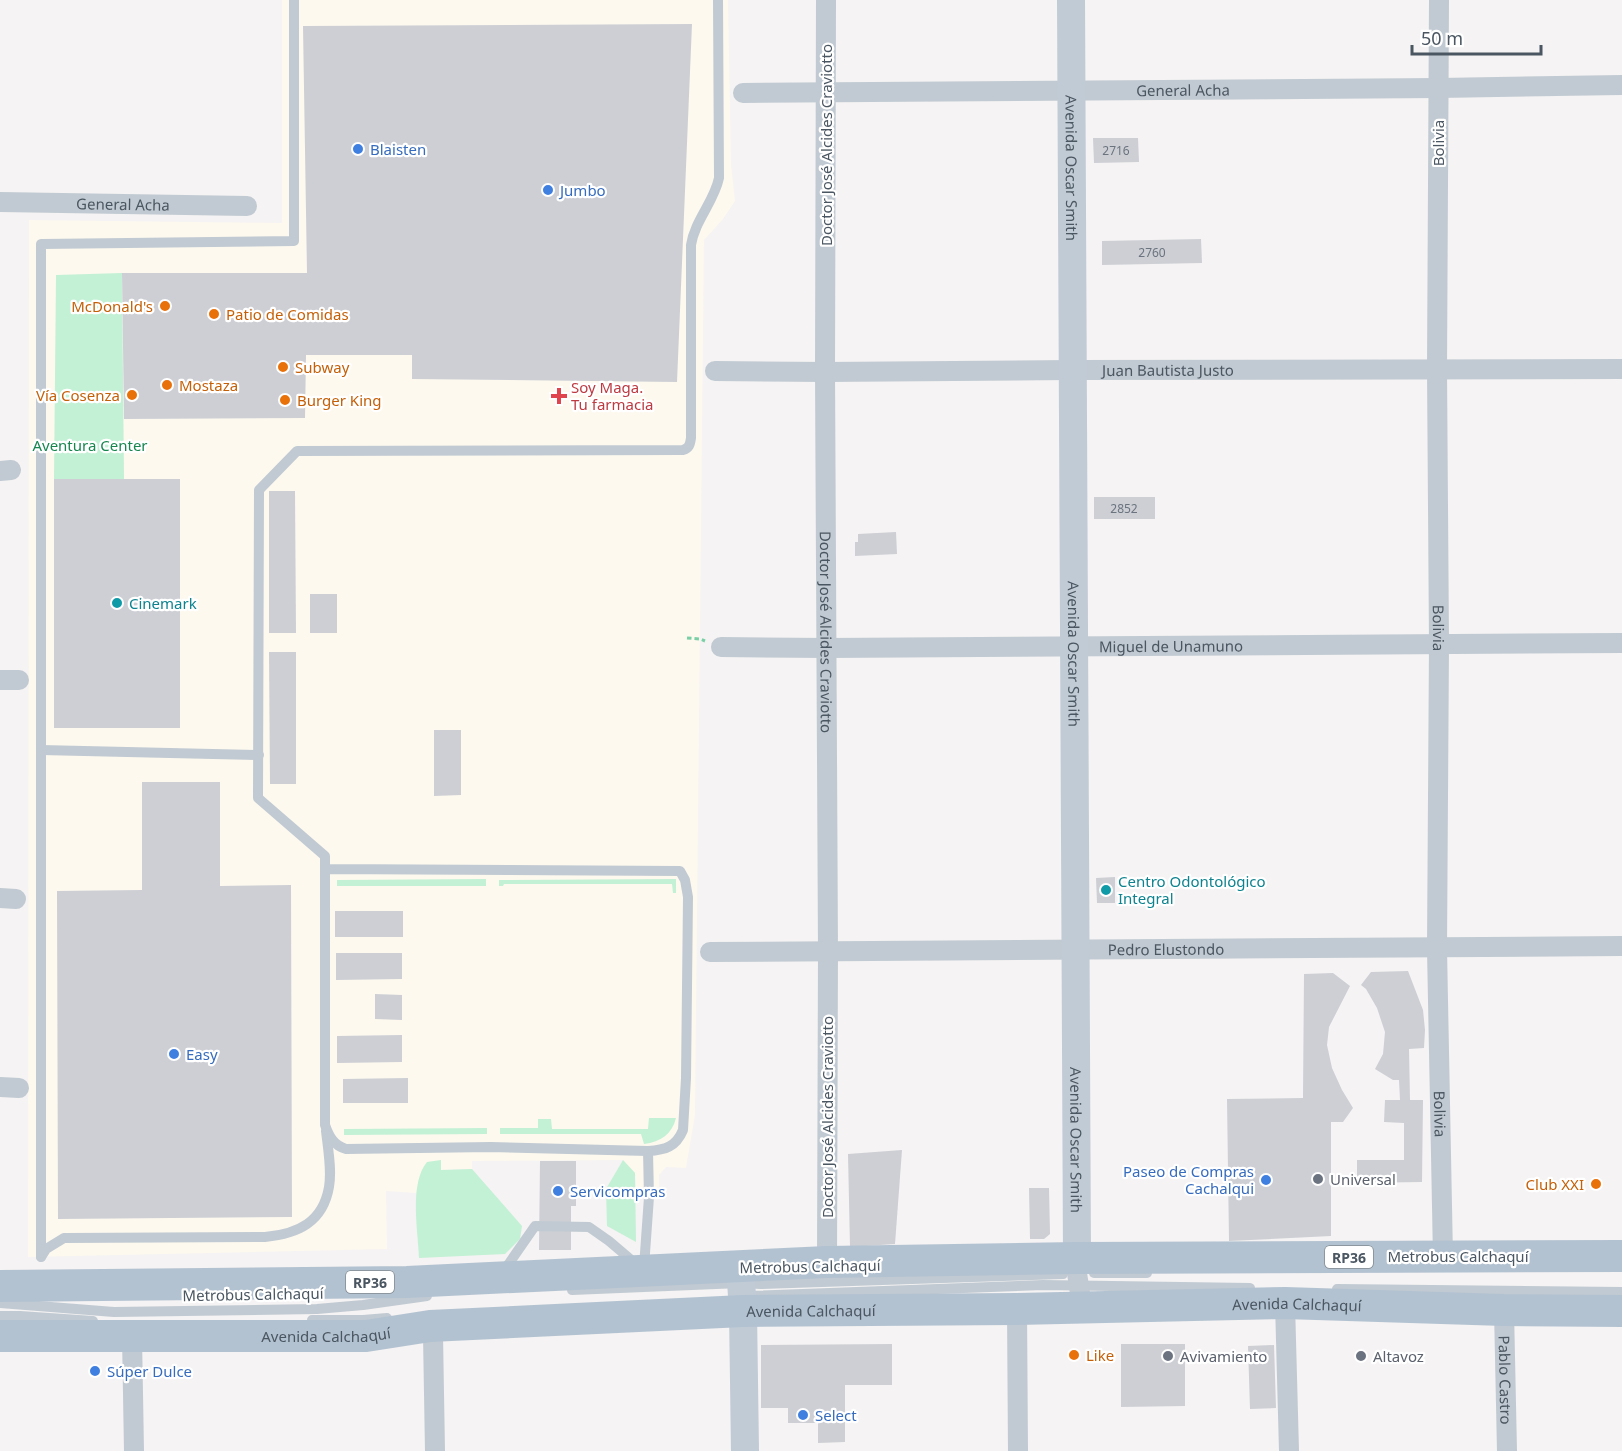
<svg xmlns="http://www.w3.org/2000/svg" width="1622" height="1451" font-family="'Noto Sans',sans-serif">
  <rect width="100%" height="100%" fill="#f5f3f3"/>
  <!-- commercial -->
  <polygon fill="#fdf9ef" points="282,0 728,0 731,164 735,201 723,219 704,240 695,1115 686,1168 666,1167 659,1175 659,1197 636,1197 635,1173 623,1160 472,1161 472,1169 441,1170 440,1161 422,1169 416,1193 386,1191 387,1249 28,1257 29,220 282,223"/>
  <!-- green -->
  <g fill="#c3f1d5">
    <polygon points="122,273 124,479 54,479 56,275"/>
    <polygon points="486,879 486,886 337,886 337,880"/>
    <polygon points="676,879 676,893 673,893 672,884 504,884 503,886 499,886 499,880"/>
    <path d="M649,1118H676C672,1134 661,1142 644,1144L641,1134H500V1128H538V1119H551L552,1129H648Z"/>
    <polygon points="487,1128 487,1134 344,1135 344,1129"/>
    <path d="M441,1160V1170L472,1169L522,1226L520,1239L505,1254L419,1258C418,1231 409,1184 427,1162Z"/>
    <polygon points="623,1160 635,1173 636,1242 607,1226 606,1189"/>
  </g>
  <!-- building -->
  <g fill="#cdcfd5">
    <polygon points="692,24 677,382 412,379 412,355 306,355 305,418 124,419 122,273 307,273 303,26"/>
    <polygon points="1093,138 1138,138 1139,162 1094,163"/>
    <polygon points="1201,239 1202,263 1102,265 1102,241"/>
    <rect x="54" y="479" width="126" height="249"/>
    <polygon points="269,491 295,491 296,633 269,633"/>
    <rect x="1094" y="497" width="61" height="22"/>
    <polygon points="896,532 897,554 855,556 855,542 858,542 858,534"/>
    <rect x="310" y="594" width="27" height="39"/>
    <polygon points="269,652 296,652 296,784 270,784"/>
    <polygon points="434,730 461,730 461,795 434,796"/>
    <polygon points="142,782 220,782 220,886 291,885 292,1217 58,1219 57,891 142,890"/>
    <polygon points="1115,877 1115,903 1097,903 1096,878"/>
    <rect x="335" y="911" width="68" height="26"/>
    <polygon points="336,953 402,953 402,979 336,980"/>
    <polygon points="1408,971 1423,1010 1425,1030 1424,1048 1409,1049 1410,1100 1423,1100 1422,1182 1357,1183 1357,1160 1404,1160 1404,1123 1384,1122 1385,1100 1400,1100 1399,1080 1393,1080 1375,1069 1383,1054 1385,1032 1377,1008 1366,989 1361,985 1371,972"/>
    <polygon points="1333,973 1350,986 1329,1027 1327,1045 1332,1068 1342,1090 1353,1108 1343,1122 1331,1122 1331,1236 1229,1241 1227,1099 1303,1098 1304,974"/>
    <polygon points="375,994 402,995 402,1020 375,1019"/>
    <polygon points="402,1035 402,1062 337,1063 337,1036"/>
    <polygon points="408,1078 408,1103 343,1103 343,1079"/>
    <polygon points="902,1150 895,1244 850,1247 848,1154"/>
    <polygon points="540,1161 576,1161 576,1206 571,1206 571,1250 539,1250"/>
    <polygon points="1029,1188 1049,1188 1050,1234 1044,1239 1030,1239"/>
    <polygon points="892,1344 892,1385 845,1385 845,1442 818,1443 818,1423 788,1423 788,1408 761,1408 761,1345"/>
    <polygon points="1121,1344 1185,1344 1185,1406 1121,1407"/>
    <polygon points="1274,1345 1276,1408 1250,1409 1248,1346"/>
  </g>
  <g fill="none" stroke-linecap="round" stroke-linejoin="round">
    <!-- path -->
    <polyline stroke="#7ad0a6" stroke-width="3" stroke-dasharray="4.5 3" stroke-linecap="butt" points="687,638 700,639 705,641"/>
    <!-- lane -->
    <g stroke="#c1cad2" stroke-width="10">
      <polyline points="41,750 259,755"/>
      <path d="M326,869L680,871L685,880L688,897L686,1078L683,1130C676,1147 665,1150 648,1151L491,1147L346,1149C333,1145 329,1136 325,1125V856L258,798L259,490L297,451L683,450C689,448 690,445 691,438V245C695,220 714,202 719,178L718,0"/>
      <polyline points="41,1257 41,244 294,241 294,0"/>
      <path d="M41,1257L46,1249L64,1238L265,1237C298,1234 323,1222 329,1187C332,1170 328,1149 326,1131"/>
      <polyline points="644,1267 649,1197 648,1151"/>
      <polyline points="503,1272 535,1226 589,1227 609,1241 636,1264"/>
      <polyline points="1094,1273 1147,1273"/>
      <polyline points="1337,1289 1622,1292"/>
      <polyline points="572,1290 740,1283 761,1284 1063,1274"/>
      <polyline points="750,1296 1043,1285 1250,1288"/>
      <polyline points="0,1303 114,1312 317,1309 363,1305 427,1296"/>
      <polyline points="0,1316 20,1316 93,1321"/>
      <polyline points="312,1320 363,1320 387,1318"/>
    </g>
    <!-- street -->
    <g stroke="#c1cad2" stroke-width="20">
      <path id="s1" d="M826,0L825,372L828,951L827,1262"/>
      <path id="s2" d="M1439,0L1437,369L1439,644L1437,949L1443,1257"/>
      <path id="s3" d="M743,93L1439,88L1622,85"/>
      <path id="s4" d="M0,202L247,206"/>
      <path id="s5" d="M715,371L825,372L1072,370L1622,369"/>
      <polyline points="0,471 11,470"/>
      <path id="s6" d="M721,647L827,648L1622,643"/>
      <polyline points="0,680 19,680"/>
      <polyline points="0,898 16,899"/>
      <path id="s7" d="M710,952L1622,946"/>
      <polyline points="0,1087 19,1088"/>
      <polyline points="1077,1258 1077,1273 1082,1307"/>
      <polyline points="1285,1303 1289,1451"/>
      <polyline points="1017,1309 1018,1451"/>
      <path id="s8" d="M1504,1310L1507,1451"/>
      <polyline points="433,1335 435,1451"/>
      <polyline points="132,1336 134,1451"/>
    </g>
    <!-- secondary -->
    <g stroke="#c1cbd6" stroke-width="28">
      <path id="s9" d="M1071,0L1077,1258"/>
      <polyline points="740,1266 743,1311 745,1451"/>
    </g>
    <!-- primary -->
    <g stroke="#b3c2d1" stroke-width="32">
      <polyline points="0,1286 407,1282 827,1262 1077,1258 1622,1256"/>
      <path id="s10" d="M0,1336H366L430,1326L743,1311L1017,1309L1285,1303L1504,1310L1622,1311"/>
    </g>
  </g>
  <!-- markers -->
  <g fill="#3f7fe0" stroke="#fff" stroke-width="2">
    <circle cx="358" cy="149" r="6"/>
    <circle cx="548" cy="190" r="6"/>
    <circle cx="174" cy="1054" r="6"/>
    <circle cx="1266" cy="1180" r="6"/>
    <circle cx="558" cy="1191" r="6"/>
    <circle cx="95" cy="1371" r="6"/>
    <circle cx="803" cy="1415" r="6"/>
  </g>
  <g fill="#e8710a" stroke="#fff" stroke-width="2">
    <circle cx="165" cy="306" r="6"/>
    <circle cx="214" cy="314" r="6"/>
    <circle cx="283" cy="367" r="6"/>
    <circle cx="167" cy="385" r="6"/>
    <circle cx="132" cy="395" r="6"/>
    <circle cx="285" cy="400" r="6"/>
    <circle cx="1596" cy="1184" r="6"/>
    <circle cx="1074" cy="1355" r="6"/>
  </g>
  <path fill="#e0444e" stroke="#fff" stroke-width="2" d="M556 387h6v6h6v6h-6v6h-6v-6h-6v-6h6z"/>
  <g fill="#0f9aa8" stroke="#fff" stroke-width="2">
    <circle cx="117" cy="603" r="6"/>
    <circle cx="1106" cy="890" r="6"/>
  </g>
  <g fill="#6b7280" stroke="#fff" stroke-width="2">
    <circle cx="1318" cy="1179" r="6"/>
    <circle cx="1168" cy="1356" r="6"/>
    <circle cx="1361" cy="1356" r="6"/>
  </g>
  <g text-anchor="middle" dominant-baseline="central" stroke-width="4.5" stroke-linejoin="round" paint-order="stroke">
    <!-- number labels -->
    <g font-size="12" fill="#6b747e">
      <text x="1116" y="150">2716</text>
      <text x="1152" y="252">2760</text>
      <text x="1124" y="508">2852</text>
    </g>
    <!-- shield labels -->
    <g fill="#fff" stroke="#808990" stroke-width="1.5">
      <rect x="1325" y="1246" width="48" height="22" rx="4.5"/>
      <rect x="346" y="1271" width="48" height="22" rx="4.5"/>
    </g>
    <g font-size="14" font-weight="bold" fill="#4a5661">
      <text x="1349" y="1257">RP36</text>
      <text x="370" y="1282">RP36</text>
    </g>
    <!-- street labels -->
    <g font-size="15" fill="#4a5661" stroke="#fff">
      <text stroke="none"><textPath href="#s3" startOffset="440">General Acha</textPath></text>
      <text transform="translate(1438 143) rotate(-90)">Bolivia</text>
      <text transform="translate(826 145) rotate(-90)">Doctor José Alcides Craviotto</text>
      <text stroke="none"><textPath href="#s9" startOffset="168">Avenida Oscar Smith</textPath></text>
      <text stroke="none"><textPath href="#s4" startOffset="123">General Acha</textPath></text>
      <text stroke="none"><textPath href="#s5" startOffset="453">Juan Bautista Justo</textPath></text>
      <text stroke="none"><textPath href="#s2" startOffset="628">Bolivia</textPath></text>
      <text stroke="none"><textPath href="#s1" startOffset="632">Doctor José Alcides Craviotto</textPath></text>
      <text stroke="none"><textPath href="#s6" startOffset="450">Miguel de Unamuno</textPath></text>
      <text stroke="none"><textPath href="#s9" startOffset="654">Avenida Oscar Smith</textPath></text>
      <text stroke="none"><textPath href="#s7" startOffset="456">Pedro Elustondo</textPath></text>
      <text stroke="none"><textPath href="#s2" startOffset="1114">Bolivia</textPath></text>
      <text transform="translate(827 1117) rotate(-90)">Doctor José Alcides Craviotto</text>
      <text stroke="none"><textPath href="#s9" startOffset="1140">Avenida Oscar Smith</textPath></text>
      <text x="1458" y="1256">Metrobus Calchaquí</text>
      <text transform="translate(810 1266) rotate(-1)">Metrobus Calchaquí</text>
      <text transform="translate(253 1294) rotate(-1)">Metrobus Calchaquí</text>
      <text stroke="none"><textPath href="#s10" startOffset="1298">Avenida Calchaquí</textPath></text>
      <text stroke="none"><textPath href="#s10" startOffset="812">Avenida Calchaquí</textPath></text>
      <text stroke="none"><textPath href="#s10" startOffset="326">Avenida Calchaquí</textPath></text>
      <text stroke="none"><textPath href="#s8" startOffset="70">Pablo Castro</textPath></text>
    </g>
    <!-- shop labels -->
    <g font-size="15" fill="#366cbe" stroke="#fff" text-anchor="start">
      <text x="370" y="149">Blaisten</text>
      <text x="560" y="190">Jumbo</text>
      <text x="186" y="1054">Easy</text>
      <text x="1254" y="1171" text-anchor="end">Paseo de Compras<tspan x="1254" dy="17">Cachalqui</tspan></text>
      <text x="570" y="1191">Servicompras</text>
      <text x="107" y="1371">Súper Dulce</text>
      <text x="815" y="1415">Select</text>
    </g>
    <!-- food labels -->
    <g font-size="15" fill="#c56008" stroke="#fff" text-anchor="start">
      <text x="153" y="306" text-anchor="end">McDonald's</text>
      <text x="226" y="314">Patio de Comidas</text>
      <text x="295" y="367">Subway</text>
      <text x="179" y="385">Mostaza</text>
      <text x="120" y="395" text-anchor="end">Vía Cosenza</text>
      <text x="297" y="400">Burger King</text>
      <text x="1584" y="1184" text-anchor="end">Club XXI</text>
      <text x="1086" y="1355">Like</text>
    </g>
    <!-- health labels -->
    <g font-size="15" fill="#be3a42" stroke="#fff" text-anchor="start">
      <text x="571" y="387">Soy Maga.<tspan x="571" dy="17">Tu farmacia</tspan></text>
    </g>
    <!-- park labels -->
    <g font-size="15" fill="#17864f" stroke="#fff">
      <text x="90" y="445">Aventura Center</text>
    </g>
    <!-- culture labels -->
    <g font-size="15" fill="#0d838f" stroke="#fff" text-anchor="start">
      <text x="129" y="603">Cinemark</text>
      <text x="1118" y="881">Centro Odontológico<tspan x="1118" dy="17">Integral</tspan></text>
    </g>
    <!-- worship labels -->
    <g font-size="15" fill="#5b616d" stroke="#fff" text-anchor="start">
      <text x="1330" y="1179">Universal</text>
      <text x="1180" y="1356">Avivamiento</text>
      <text x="1373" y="1356">Altavoz</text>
    </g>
  </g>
  <!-- scale -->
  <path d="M1412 45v9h129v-9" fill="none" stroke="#4a5661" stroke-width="3"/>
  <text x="1421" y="45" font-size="18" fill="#4a5661" stroke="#ffffff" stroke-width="4.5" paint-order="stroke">50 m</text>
</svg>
